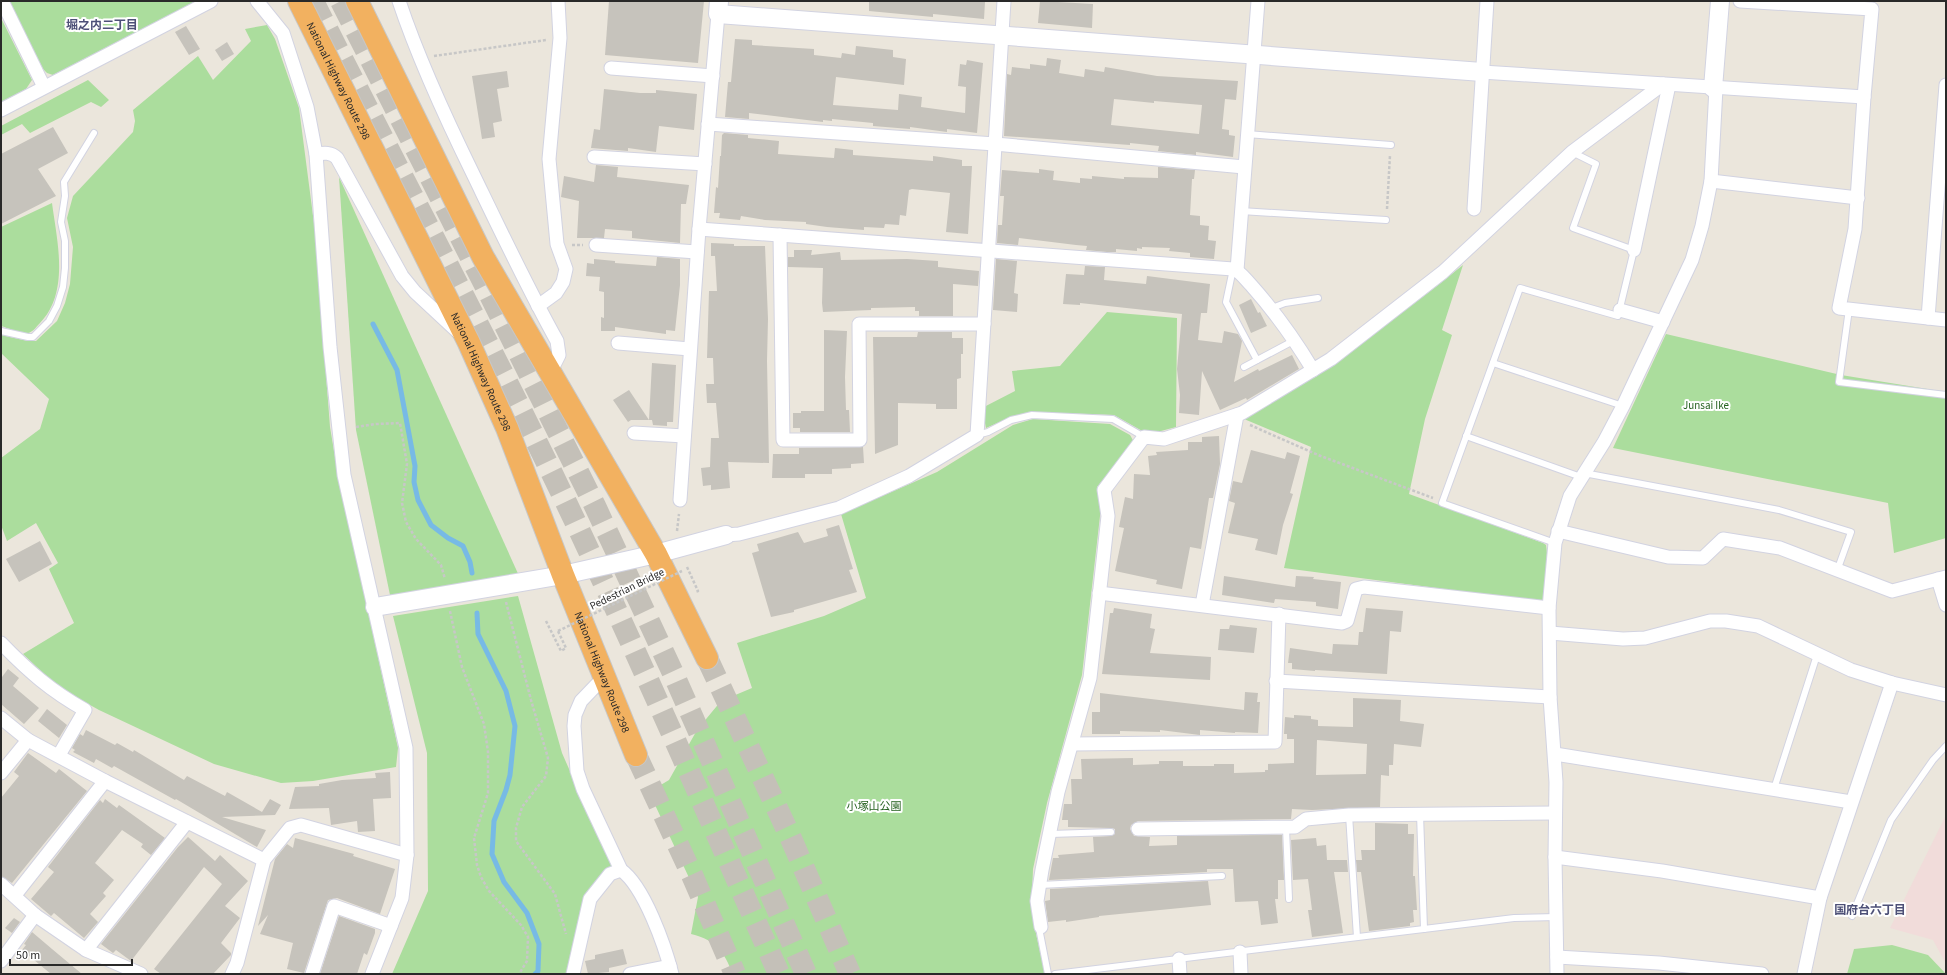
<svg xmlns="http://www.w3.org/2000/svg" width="1947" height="975" font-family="'Source Sans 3','Noto Sans JP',sans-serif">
  <rect width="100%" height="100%" fill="#ebe6dc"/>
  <!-- medical -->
  <polygon fill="#f1dcda" points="1946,815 1946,964 1933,940 1890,928"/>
  <!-- green -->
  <g fill="#abdd9d">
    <polygon points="8,1 196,1 53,75 47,73 43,69"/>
    <polygon points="1,18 32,80 26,89 1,102"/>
    <polygon points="267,25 275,39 299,108 315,231 330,427 338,475 398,748 396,767 313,781 281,783 214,764 99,710 58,687 23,654 74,623 49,569 58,563 36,523 7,541 1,525 1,458 40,429 49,399 1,353 1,335 28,341 36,341 57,321 65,303 70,284 73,247 67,218 73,196 133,132 135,121 133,110 198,56 213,80 251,41 245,29"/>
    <polygon points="88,80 109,100 101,107 91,102 30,133 22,124 1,135 1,126"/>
    <polygon points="339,177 520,578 390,595 356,430"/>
    <path d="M52,203C57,241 70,292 40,323C36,327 33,332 28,333C21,334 8,328 1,326V227Z"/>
    <path d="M1463,265L1442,330L1452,335L1425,419L1409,494L1543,543L1546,545L1547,553L1544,602L1284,568L1311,447L1244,419C1321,371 1393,322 1463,265Z"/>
    <polygon points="1107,312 1177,318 1176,427 1161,431 1144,432 1114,415 1032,412 1013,416 986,428 982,408 1015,391 1012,371 1060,366"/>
    <polygon points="1666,334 1841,375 1946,392 1946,538 1894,553 1888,503 1613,448"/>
    <path d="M1033,419L1110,424L1130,435L1134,442L1097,487L1100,500V516L1082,675L1047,803L1033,869L1032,894L1035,929L1045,974H733C723,951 718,941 691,934L698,897L649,792L669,780L697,730L721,701L752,688L737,643L824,616L866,598L841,514L937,472L1013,425Z"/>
    <polygon points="518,596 562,753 613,869 583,903 568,974 392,974 428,891 427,753 393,616"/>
    <polygon points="1892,945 1928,955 1946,974 1847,974 1854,949"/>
  </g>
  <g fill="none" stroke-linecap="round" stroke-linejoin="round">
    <!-- stream -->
    <g stroke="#77bae5" stroke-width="5">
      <polyline points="373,324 397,370 415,466 414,482 418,500 431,525 448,538 463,546 470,562 472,573"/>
      <polyline points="477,613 478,634 506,691 515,726 510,775 506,790 494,821 492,854 504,882 527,913 539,944 538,971 535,974"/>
    </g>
  </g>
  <!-- building -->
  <g fill="#c6c3bc" fill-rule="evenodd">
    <polygon points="609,1 704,1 698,63 605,55"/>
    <polygon points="869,1 976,1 985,2 984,19 933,14 933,17 869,11"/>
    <polygon points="1040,1 1093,4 1092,28 1038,23"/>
    <polygon points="186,26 200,49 189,55 175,32"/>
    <polygon points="735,39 752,40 752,45 814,49 814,55 841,58 842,53 855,55 856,46 893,50 893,57 906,59 904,85 836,77 833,105 898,110 899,94 922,97 921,107 965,113 966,87 958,86 960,64 966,65 967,60 983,63 977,133 947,129 947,132 910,127 910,129 873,126 873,123 832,119 832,121 823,120 823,122 749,113 749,119 725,117 728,82 731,82"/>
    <polygon points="227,42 234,54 222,61 215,50"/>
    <path d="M1047,58L1061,60L1059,73L1084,77L1085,69L1104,72L1105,67L1157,76L1238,81L1236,100L1225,99L1222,129L1229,130V135L1235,136L1233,157L1196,152V155L1158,151L1159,146L1130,143V145L1004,136L1007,74L1011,75L1012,67L1030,69V64L1046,66ZM1114,99L1154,103V101L1202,105L1199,134L1111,125Z"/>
    <polygon points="507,71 509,87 497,89 502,121 493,123 495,137 482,139 472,76"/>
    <polygon points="604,89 640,93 656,93 656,90 697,94 694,130 659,126 656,152 628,148 628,151 591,148 594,129 600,130"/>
    <polygon points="53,127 68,153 38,169 56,196 1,224 1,154"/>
    <polygon points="724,133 748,135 748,138 779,141 778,154 834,158 835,148 853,150 853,155 933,161 933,156 962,160 962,166 972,166 968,234 946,232 950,193 912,189 909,190 906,216 900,215 899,225 885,224 884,228 864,227 864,230 827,227 806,224 806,222 765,220 741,216 740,220 719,218 720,213 714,213 716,187 718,188 720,156 721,156 722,135"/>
    <polygon points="596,165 618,167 617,177 689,185 686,204 681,204 680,243 632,238 632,231 605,229 604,238 577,238 579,201 561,197 564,176 594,182"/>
    <polygon points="1158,167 1195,170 1194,179 1192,179 1190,215 1200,216 1200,225 1209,226 1208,240 1216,241 1214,259 1190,257 1190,253 1169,251 1170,248 1142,247 1142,249 1137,248 1137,251 1116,249 1116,252 1107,252 1086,250 1087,246 1076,245 1019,238 1018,245 997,243 998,225 1002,225 1004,196 1000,196 1002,170 1039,173 1039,169 1054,171 1053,180 1080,183 1080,178 1092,179 1092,176 1124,179 1124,177 1158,178"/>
    <polygon points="711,243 734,244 734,246 765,246 768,319 767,361 769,463 728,462 730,488 711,490 711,485 703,486 701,468 710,467 711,438 719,438 716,403 707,403 706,384 714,384 713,358 707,358 709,291 717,291 715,256 711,256"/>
    <polygon points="794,250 812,250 811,255 840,252 841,260 907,259 938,261 938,267 979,271 978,286 953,284 953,316 919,316 919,311 915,311 915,307 871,308 871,310 823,312 822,303 823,268 788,267 788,257 794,257"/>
    <polygon points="657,257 680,259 680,285 675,331 666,330 666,334 615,327 615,331 601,331 601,317 604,318 604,292 599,291 600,277 586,276 587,263 594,264 594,259 615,261 615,263 656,266"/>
    <polygon points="996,259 1017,261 1014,293 1018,294 1017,312 993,310"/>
    <polygon points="1085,266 1105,267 1104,280 1146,284 1147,276 1210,284 1207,313 1201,313 1198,340 1222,343 1224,331 1238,334 1242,341 1234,382 1258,369 1259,371 1292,355 1299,369 1247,400 1246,398 1220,410 1202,371 1199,415 1179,413 1180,395 1177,369 1182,314 1080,303 1080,305 1063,304 1066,274 1084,275"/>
    <polygon points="1251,299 1258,313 1260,312 1267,326 1251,333 1239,305"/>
    <polygon points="824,330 847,331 845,377 846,410 849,410 850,432 800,432 800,428 793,428 793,413 801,413 801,411 824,411"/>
    <polygon points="918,332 952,332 952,338 963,338 963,354 961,354 961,378 957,379 957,409 936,409 936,404 898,403 898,445 875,454 873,337 917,337"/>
    <polygon points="652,363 676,365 673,422 667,422 667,426 653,425 652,420 649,420"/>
    <polygon points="629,390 649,420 631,420 628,422 613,400"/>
    <polygon points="1219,436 1220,464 1213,498 1209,498 1201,549 1190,547 1182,589 1156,584 1157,580 1115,571 1124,528 1119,527 1125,497 1133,499 1134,474 1150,475 1148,456 1157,455 1156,452 1188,450 1188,442 1202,442 1202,437"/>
    <polygon points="863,447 864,463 851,464 851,468 832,469 832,474 805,474 805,478 772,478 773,454 799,454 799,448"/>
    <polygon points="1251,450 1285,459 1287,452 1300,456 1290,493 1293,494 1283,525 1277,555 1255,550 1258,539 1228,533 1235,503 1229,501 1233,481 1242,483"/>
    <polygon points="839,525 853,569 849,570 857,592 794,610 794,612 771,617 752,553 759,551 757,544 798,532 804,543 828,536 826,529"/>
    <polygon points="40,541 52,564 19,582 6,559"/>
    <polygon points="1224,576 1295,587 1296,576 1314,577 1313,579 1341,582 1338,609 1316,606 1316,602 1275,599 1274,603 1222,595"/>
    <polygon points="1114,608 1152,614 1150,628 1155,629 1150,653 1211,657 1210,680 1102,674 1110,613 1113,613"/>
    <polygon points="1366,608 1403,611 1401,632 1390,631 1387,674 1315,670 1315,671 1292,669 1292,663 1288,663 1290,648 1332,654 1333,644 1358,645 1359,632 1363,632"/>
    <polygon points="1230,625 1257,628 1254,653 1218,650 1220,629 1229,629"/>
    <polygon points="8,669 19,678 13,686 39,708 24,724 1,704 1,675 2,677"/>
    <polygon points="1245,692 1258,693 1257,702 1260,702 1258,733 1235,732 1235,733 1200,730 1200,735 1160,730 1160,732 1120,731 1120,734 1092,734 1092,712 1100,712 1100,693 1244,710"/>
    <path d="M1353,698L1401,700L1400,721L1424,724L1421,747L1394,744L1393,765H1389V776L1381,775L1380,807L1312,810L1292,809L1291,819L1138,821L1131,825L1130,829L1134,836L1150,837L1149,846L1177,845V836L1282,835L1284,880H1278V899H1275L1278,923L1261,925L1258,901L1235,902L1233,869H1207V872L1049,880L1053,858H1059L1058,855L1094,852L1093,837L1111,836L1115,834V829L1111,828L1068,827V820H1062L1064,804H1072L1071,779H1082L1081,759L1133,758V765L1159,764V761H1183V766H1214V764H1234V773L1265,772V770H1268V764L1294,763V739H1287V734H1284L1285,717L1294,718V715L1311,716V719L1318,720V726L1353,727ZM1317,740L1367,744L1366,774L1316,775Z"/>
    <polygon points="47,709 67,725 59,738 38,721"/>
    <polygon points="86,730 115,745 117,743 133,752 134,750 184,780 187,776 225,796 227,792 262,812 270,799 281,805 275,815 222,817 266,830 257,847 176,799 175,800 114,766 112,768 96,759 94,763 73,752 75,750 72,748 80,734 83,736"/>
    <polygon points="28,753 56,773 59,769 87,791 12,883 1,876 1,798 19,776 14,772"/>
    <polygon points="390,772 391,798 373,799 375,831 358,832 357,821 331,825 329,808 289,809 295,787 319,786 319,784 342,780 376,778 375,773"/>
    <polygon points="105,799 117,808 119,805 165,838 151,855 141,847 143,844 122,830 95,863 114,880 103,893 106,896 90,914 98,922 84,938 54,913 51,916 31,899 54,872 48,867 100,800 103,803"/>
    <polygon points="1375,823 1408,824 1408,834 1414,834 1413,876 1415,876 1417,910 1413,910 1414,922 1410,923 1410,926 1369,931 1361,872 1357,872 1356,860 1362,860 1361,850 1375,850"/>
    <polygon points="188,837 215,861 220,855 248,881 225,906 240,918 221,943 231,953 231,955 213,974 161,974 154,969 222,884 204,867 131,961 116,950 113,953 101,944 178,847"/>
    <polygon points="295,838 354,854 353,856 395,869 380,914 337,898 328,900 304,973 287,969 293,943 260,934 268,915 258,926 275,859 287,844 293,848"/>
    <polygon points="1316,838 1317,846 1326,845 1327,860 1347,860 1348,872 1334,872 1343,933 1312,937 1308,910 1312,910 1308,879 1293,880 1291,840"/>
    <polygon points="1208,881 1211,905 1099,916 1099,917 1066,922 1066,920 1048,922 1045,901 1050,900 1050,889"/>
    <polygon points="339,916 375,929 375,933 367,955 364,953 357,974 320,974"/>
    <polygon points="14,918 20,922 12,933 5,928"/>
    <polygon points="32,932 52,949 82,974 51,974 22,950 26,945 24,944"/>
    <polygon points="623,949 627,964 609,968 609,972 588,974 585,961 595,959 595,955"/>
  </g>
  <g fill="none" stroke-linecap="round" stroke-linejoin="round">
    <!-- highway-tunnel -->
    <g stroke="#c4c0b8" stroke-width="22" stroke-dasharray="22 11" stroke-linecap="butt">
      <path d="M313,1C400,174 491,345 574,519C645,670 711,822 779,974"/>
      <polyline points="341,1 493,301 595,506 673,673 806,974"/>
      <polyline points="707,658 789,834 850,974"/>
      <polyline points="636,755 692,875 735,974"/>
    </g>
    <!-- lane casing -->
    <g stroke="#d2d3e1" stroke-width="8">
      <g id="lane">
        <polyline points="1247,134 1391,145"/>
        <polyline points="1241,211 1386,220"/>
        <polyline points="1233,269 1226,302 1257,360"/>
        <polyline points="1272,308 1285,303 1318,298"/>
        <polyline points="1849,309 1839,382 1946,395"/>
        <polyline points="1,331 28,337 33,337 49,321 57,306 63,287 65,268 65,241 61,222 65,196 64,182 94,133"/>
        <polyline points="1493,363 1623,406"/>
        <polyline points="1244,367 1295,340"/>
        <polyline points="977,435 988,432 1011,420 1032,415 1113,419 1144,437"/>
        <polyline points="1466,436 1581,477"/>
        <polyline points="1584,473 1779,510 1851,532 1837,571"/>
        <polyline points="1555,543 1442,503 1520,288 1618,316 1634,250 1573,228 1596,164 1572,152"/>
        <polyline points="1774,789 1817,655"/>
        <polyline points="1420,814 1424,929"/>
        <polyline points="1349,815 1357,937"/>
        <polyline points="1286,828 1289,899"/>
        <polyline points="1051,834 1111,832"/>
        <polyline points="1040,885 1222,876"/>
        <polyline points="1852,916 1891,820 1933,760 1946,746"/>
        <polyline points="1041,927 1039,928 1048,974"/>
        <polyline points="1055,974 1514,918 1557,917"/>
      </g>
    </g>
    <!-- street casing -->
    <g stroke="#d2d3e1" stroke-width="15">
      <g id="street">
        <polyline points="2,1 44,87"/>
        <polyline points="257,1 283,33 307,107 316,154 330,347 344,475 406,748 407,855 402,898 372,974"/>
        <path d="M399,1C419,61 446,119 474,176C501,232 527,287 557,341L559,355L551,371"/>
        <polyline points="1740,1 1872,9 1864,97 1855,229 1839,308 1946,320"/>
        <polyline points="611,68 713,76"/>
        <polyline points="1482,72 1864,97"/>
        <polyline points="1,110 211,1"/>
        <polyline points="708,124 995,144 1244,167"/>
        <path d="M316,154C324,153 331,152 337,158L402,276L415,292L458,332"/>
        <polyline points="594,157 705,164"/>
        <polyline points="1711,181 1858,198"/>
        <polyline points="1474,209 1487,1"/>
        <path d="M699,229L1233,269C1240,271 1246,280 1251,285C1275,312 1295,340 1313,370"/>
        <polyline points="780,235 783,440 860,440 859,324 984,324"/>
        <polyline points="596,245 697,252"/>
        <polyline points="1634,250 1669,85"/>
        <polyline points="1237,270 1258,1"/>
        <polyline points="538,306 556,293 563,282 566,269 557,244 549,159 560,38 558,1"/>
        <polyline points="1620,310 1663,322"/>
        <polyline points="1928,318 1946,85"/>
        <polyline points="618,343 690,349"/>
        <polyline points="634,433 684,436"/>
        <polyline points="680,500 699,229 718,14"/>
        <polyline points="1558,531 1668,557 1703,558 1723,539 1780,548 1892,591 1946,577"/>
        <polyline points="726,535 739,534 839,508 909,476 977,435 1004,1"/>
        <polyline points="1938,579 1946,605"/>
        <polyline points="1099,593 1342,623 1347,621 1356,589 1364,587 1549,608"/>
        <polyline points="1202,605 1237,415"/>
        <polyline points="1550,633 1623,639 1645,638 1710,621 1726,621 1758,626 1851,670 1892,683 1946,695"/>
        <path d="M1,643C28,671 51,691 85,710L59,755"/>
        <path d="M604,677L581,701L575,715L574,726L577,771L583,789L621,870C644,886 665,946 672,974"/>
        <polyline points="1276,681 1550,697"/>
        <polyline points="1,718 28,740 105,781 264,860"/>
        <polyline points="1073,744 1275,742 1279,614"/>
        <polyline points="1555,754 1851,802"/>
        <polyline points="1,773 28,740"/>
        <polyline points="1138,829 1295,827 1306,819 1349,815 1555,813"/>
        <polyline points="1555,857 1662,871 1820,898"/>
        <polyline points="1,884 35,915 86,950 141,974"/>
        <polyline points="15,895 105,781"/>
        <polyline points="1041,927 1037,901 1042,870 1058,792 1090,678 1108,516 1104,490 1144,437 1164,439 1242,413 1331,359 1443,272 1572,152 1663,84"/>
        <polyline points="86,950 187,822"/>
        <polyline points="1240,952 1241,974"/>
        <polyline points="1557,957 1659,963 1762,974"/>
        <polyline points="1179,959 1180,974"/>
        <polyline points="1,961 35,915"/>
        <polyline points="232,974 237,963 264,860 290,828 301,825 407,855"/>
        <polyline points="312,974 334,906 391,926"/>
        <polyline points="573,974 590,899 610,874 621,870"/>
        <polyline points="630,974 670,966"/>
        <polyline points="1557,974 1555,857 1556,782 1550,697 1549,608 1555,543 1570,496 1604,442 1623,406 1692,260 1702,226 1711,181 1716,88"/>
        <polyline points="1804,974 1820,898 1892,683"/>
      </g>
    </g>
    <!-- secondary casing -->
    <g stroke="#d2d3e1" stroke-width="20">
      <g id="secondary">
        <polyline points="719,1 718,14 1482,72"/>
        <polyline points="1713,88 1720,1"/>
        <polyline points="375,607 563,575 656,554 726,535"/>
      </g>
    </g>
    <!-- highway casing -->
    <g stroke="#c7c7c7" stroke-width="24">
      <g id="highway">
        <path id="s1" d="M299,1L469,343L507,428L563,575L636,755"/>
        <polyline points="357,1 483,257 656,554 707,658"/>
      </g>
    </g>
    <!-- path -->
    <g stroke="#c7c7c7" stroke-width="2.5" stroke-dasharray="3 2" stroke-linecap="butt">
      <polyline points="434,56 546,40"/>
      <polyline points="1387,209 1390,155"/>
      <polyline points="572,245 583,245"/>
      <polyline points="1250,425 1318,455 1433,498"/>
      <polyline points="356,427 376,424 400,423 407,464 402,503 406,522 416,539 441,565 445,579"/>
      <polyline points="677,531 679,514"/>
      <polyline points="687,567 698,591 695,592"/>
      <polyline points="506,602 531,700 548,758 546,776 522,807 516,828 516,841 555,894 566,934"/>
      <polyline points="450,611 462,667 484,724 488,752 488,793 474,838 477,865 481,877 489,891 521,925 528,937 527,961 519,974"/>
      <polyline points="546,621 561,651 566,648 558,631"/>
    </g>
    <!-- lane -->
    <use href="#lane" stroke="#fff" stroke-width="6"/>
    <!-- street -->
    <use href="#street" stroke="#fff" stroke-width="13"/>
    <!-- secondary -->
    <use href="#secondary" stroke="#fff" stroke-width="18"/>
    <!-- highway -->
    <use href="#highway" stroke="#f2b160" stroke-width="22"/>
    <!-- path-bridge -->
    <polyline stroke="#c7c7c7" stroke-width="2.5" stroke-dasharray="3 2" stroke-linecap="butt" points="558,631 682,571"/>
  </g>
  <g text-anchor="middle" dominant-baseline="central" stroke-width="4" stroke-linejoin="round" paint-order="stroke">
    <!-- street labels -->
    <g font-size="11" fill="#292929" stroke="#fff">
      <text stroke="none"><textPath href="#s1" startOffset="89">National Highway Route 298</textPath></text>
      <text stroke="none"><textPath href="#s1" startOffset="413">National Highway Route 298</textPath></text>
      <text transform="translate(627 589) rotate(-26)">Pedestrian Bridge</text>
      <text stroke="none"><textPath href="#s1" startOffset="737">National Highway Route 298</textPath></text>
    </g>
    <!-- park labels -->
    <g font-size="11" fill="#25611f" stroke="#fff">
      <text x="1706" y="405">Junsai Ike</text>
      <text x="874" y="806">小塚山公園</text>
    </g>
    <!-- neighbourhood labels -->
    <g font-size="12" font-weight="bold" fill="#4d5077" stroke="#fff">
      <text x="102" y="25">堀之内二丁目</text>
      <text x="1870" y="910">国府台六丁目</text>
    </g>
  </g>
  <!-- border -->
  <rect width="1947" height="975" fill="none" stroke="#292929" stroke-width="4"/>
  <!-- scale -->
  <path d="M10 959v6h122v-6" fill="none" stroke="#292929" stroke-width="2"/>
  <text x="16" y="959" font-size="12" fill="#292929" stroke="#ffffff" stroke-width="3" paint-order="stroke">50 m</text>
</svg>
